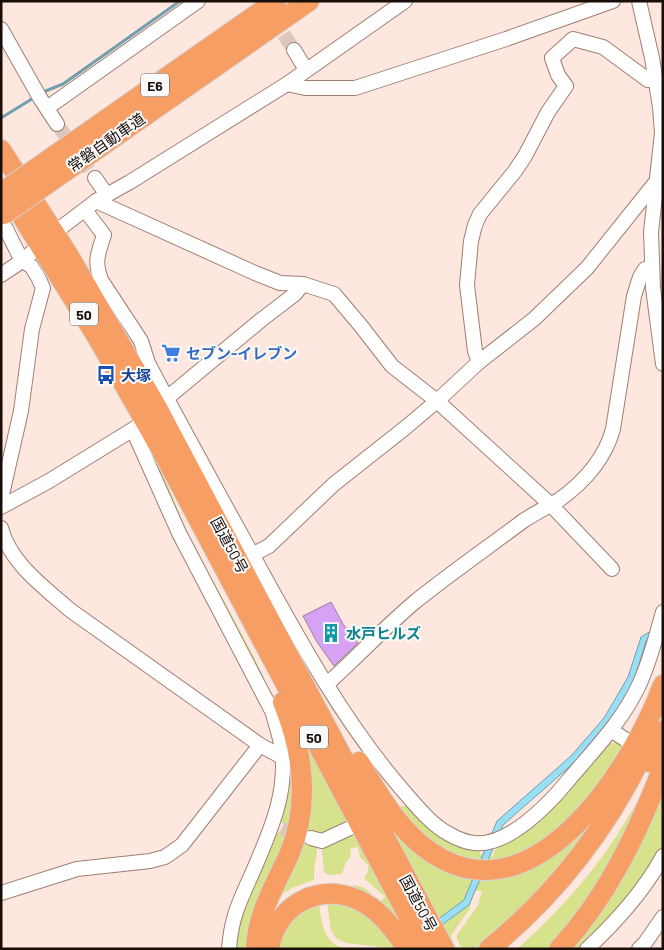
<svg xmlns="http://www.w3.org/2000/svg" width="664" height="950" font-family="Barlow,'Noto Sans JP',sans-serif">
  <rect width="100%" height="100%" fill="#fee7de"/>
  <!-- green -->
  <g fill="#d6e28c">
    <polygon points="144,435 158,462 186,530 254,657 281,716 291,747 295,808 250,949 233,949 237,921 274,836 279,832 284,825 279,819 287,748 184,535 141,436"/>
    <polygon points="298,725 349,823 326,836 305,829"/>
    <polygon points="616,742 627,749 564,828 505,861 457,859 426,839 397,807 410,805 479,848 480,854 492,857 497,845 606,745"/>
    <polygon points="624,775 579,847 494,937 478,949 462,949 457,939 457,935 478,905 482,891 475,891 469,910 452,934 451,938 457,949 454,949 393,835 386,816 396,829 503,875"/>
    <path d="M646,788L606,871L570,926L547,949H517C550,919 582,886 607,850C621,830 633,808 646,788Z"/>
    <polygon points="663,793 663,846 648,873 581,949 569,949"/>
    <polygon points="353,831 395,906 407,937 349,891 355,885 365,888 380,902 385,897 364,878 368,871 368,865 360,857 358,847 351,848 350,858 346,862 342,874 329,875 324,872 322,850"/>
    <path d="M302,837L317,846C317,858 313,868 314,880L294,887L276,898Z"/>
    <path d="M327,901C363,905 376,923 399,949L346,943L337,939L331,931Z"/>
    <path d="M319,903C322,925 323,945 349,949H277L279,938L294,914Z"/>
  </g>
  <!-- water -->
  <polygon fill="#98def4" stroke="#729fad" points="651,631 653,637 646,641 634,681 610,722 576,761 503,825 469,905 409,949 397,949 464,900 497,821 571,756 604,718 628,677 641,637"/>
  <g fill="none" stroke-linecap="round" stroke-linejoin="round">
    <!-- stream -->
    <g stroke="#729fad" stroke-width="3">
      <polyline points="43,92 63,84 180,1"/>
      <polyline points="1,118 35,97"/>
    </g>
  </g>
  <!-- building -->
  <polygon fill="#d8a2f4" stroke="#95839e" points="331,602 343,624 358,643 334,666 317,642 303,616"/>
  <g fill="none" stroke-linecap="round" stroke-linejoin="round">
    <!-- minor-tunnel -->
    <g stroke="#dcc6be" stroke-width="14" stroke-dasharray="14 7" stroke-linecap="butt">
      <polyline points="272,17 294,50"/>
      <polyline points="57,124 95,178"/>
      <polyline points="282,829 303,836"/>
    </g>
    <!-- minor casing -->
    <g stroke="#9f7f71" stroke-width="16">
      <g id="minor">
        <polyline points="639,1 652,58 660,107 662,133 651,232 653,288 663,364"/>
        <polyline points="1,29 40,98 57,124"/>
        <polyline points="294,50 306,70"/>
        <polyline points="287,84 305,88 355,88 506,39 613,1"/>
        <polyline points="47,108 198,1"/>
        <polyline points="95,178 107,195"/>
        <polyline points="96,201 255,273 280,283 303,284 334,294 361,326 392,366 437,401 550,504 612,569"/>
        <path d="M85,210L104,235C98,254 94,260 101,280L141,341L148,363C179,422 211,480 243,538C291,624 336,712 400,787C413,802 431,825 449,834C456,838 465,842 474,843C507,847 547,806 566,783C592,752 622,722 639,685C650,662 656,636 663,612"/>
        <polyline points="1,275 22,261 54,233 96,201 130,182 287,84 405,1"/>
        <polyline points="479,362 475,351 467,285 471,241 475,225 480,214 515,171 525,156 548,112 566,86 558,75 552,58 573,39 603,47 648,80 655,80"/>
        <polyline points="161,403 261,320 295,294 303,284"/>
        <path d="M133,430L179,533L273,713C275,722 278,731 280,739C291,788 270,832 251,876C239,902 231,919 229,949"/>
        <polyline points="1,499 21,411 32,329 43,288 38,277 31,266 22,261 5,227"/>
        <polyline points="1,507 49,481 140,425"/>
        <path d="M1,528C10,563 44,587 70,610L260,745L282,757"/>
        <polyline points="246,558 269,546 334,484 405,428 437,401 479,362 534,319 587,268 655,183"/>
        <path d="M327,684C357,657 385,627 416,601C451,573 487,548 523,521C535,513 547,507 559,500C584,482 605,459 613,429L634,296L640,277L645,269L652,268"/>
        <polyline points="611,730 626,740"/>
        <polyline points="311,838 322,841 350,828"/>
        <polyline points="1,893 77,869 150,861 165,857 182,845 260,745"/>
        <path d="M587,949C616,922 644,891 663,856"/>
        <polyline points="639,949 645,943 663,917"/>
      </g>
    </g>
    <!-- highway casing -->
    <g stroke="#d6d3d3" stroke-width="22">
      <g id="highway">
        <polyline points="1,150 70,258 156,406 444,949"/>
        <polyline points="34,170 276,1"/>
        <polyline points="44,186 309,1"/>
        <polyline points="7,192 99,340 165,456 426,949"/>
        <path d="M359,762C381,799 403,838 442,859C542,912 635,762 663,685"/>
        <polyline points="650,762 663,731"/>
        <path d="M256,949C257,915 275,885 289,855C310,805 303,751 283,702"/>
        <path d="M269,949C276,902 325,879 366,904C383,914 396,932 407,949"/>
        <path d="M489,949C558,893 611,823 648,743"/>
        <path d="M559,949C607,898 638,832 663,767"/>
      </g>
    </g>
    <!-- minor -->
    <use href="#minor" stroke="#fff" stroke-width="14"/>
    <!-- highway -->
    <use href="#highway" stroke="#f69e64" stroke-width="20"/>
    <!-- highway-bridge casing -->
    <g stroke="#d6d3d3" stroke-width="22" stroke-linecap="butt">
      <g id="highway-bridge">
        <polyline points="1,193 34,170"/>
        <polyline points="4,214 44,186"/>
      </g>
    </g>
    <!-- highway-bridge -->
    <use href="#highway-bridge" stroke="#f69e64" stroke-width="20"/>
  </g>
  <!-- icons -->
  <defs>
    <g id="supermarket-bare" transform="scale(1.5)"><path d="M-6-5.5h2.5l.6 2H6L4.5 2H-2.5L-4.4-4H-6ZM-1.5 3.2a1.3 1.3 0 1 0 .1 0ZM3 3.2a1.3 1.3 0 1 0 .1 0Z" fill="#3f7fe0" stroke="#fafafa" stroke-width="2.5" paint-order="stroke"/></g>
    <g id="bus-bare" transform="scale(1.5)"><path d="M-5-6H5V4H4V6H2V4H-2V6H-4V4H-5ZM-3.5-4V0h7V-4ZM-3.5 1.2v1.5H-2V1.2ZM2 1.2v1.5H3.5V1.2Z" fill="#1a4fb4" stroke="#fafafa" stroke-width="2.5" paint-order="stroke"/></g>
    <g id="building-bare" transform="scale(1.5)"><path d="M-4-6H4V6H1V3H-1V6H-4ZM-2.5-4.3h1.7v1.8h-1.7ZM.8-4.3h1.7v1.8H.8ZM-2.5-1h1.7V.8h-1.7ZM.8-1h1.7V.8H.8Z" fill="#0f9aa8" stroke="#fafafa" stroke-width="2.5" paint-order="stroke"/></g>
  </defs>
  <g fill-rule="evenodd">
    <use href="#supermarket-bare" x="171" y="353"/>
    <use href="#bus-bare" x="106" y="375"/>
    <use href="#building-bare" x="331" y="633"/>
  </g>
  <g text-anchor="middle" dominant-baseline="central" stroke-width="4" stroke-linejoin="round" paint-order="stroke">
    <!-- shield labels -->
    <g fill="#fafafa" stroke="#5c5451" stroke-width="1">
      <rect x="141" y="73.5" width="28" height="23" rx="4"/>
      <rect x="70" y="302.5" width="28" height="23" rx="4"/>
      <rect x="300" y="725.5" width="28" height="23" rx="4"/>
    </g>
    <g font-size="14" font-weight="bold" fill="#190d08">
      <text x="155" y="85">E6</text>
      <text x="84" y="314">50</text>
      <text x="314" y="737">50</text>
    </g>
    <!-- street labels -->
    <g font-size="15" fill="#190d08" stroke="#fafafa">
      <text transform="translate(106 142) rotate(-35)">常磐自動車道</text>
      <text transform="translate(230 545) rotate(62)">国道50号</text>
      <text transform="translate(419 903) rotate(62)">国道50号</text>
    </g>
    <!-- shop labels -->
    <g font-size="15" font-weight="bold" fill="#366cbe" stroke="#fafafa" text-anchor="start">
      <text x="186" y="353">セブン-イレブン</text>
    </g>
    <!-- transit labels -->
    <g font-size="15" font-weight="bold" fill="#164399" stroke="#fafafa" text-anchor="start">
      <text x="121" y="375">大塚</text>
    </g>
    <!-- culture labels -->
    <g font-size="15" font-weight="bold" fill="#0d838f" stroke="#fafafa" text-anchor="start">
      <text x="346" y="633">水戸ヒルズ</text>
    </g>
  </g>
  <!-- border -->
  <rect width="664" height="950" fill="none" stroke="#190d08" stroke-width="5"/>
</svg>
